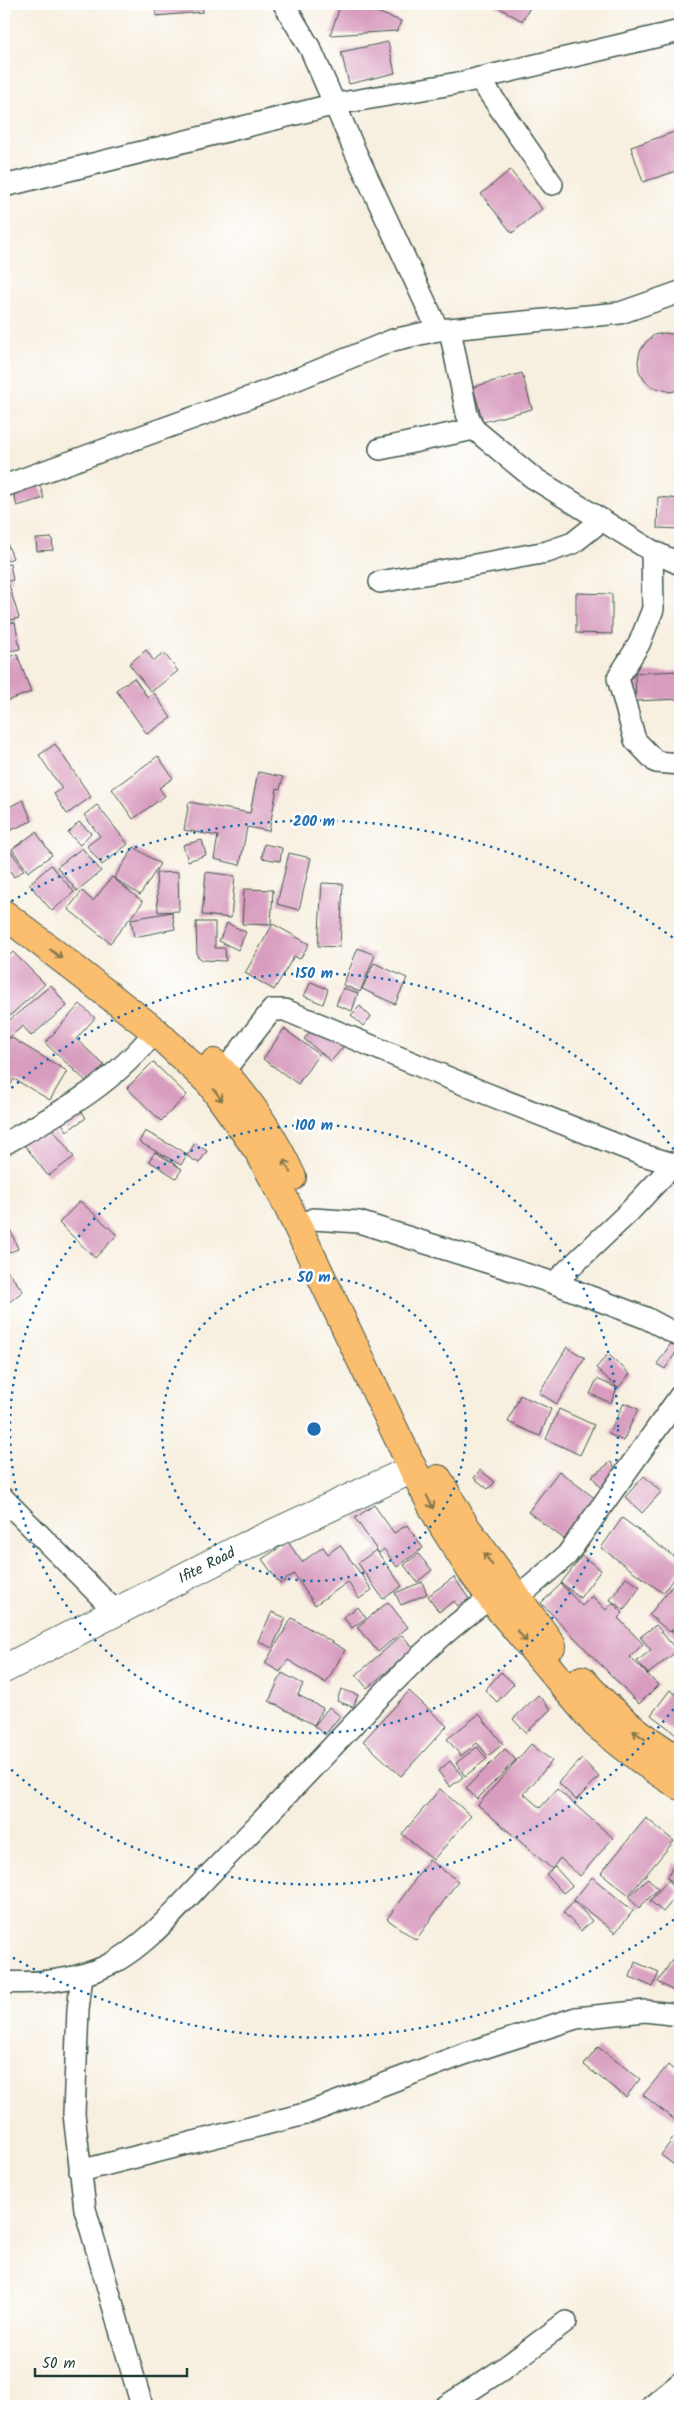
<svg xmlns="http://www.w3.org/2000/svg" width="684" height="2410" font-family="Kalam,sans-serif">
  <rect width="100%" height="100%" fill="#fff"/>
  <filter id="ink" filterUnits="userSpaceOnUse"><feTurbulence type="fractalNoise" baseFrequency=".02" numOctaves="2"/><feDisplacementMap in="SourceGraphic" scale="10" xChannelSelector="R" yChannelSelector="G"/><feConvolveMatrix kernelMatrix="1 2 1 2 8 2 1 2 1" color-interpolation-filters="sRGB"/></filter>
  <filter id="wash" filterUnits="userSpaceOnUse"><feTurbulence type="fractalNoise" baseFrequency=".0096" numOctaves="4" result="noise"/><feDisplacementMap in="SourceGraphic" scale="20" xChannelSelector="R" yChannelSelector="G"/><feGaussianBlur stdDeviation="1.12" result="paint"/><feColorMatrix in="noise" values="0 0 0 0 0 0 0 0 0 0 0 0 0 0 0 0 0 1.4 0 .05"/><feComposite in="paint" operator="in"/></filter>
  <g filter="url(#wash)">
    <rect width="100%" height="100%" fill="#f7efdf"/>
    <g id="blocks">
      <!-- building -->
      <g fill="#d89cbe">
        <polygon points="155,4 202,4 203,12 156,16"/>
        <polygon points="341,4 355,4 401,21 397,31 330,35"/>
        <polygon points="493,4 532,4 522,21"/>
        <polygon points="388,42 395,73 349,84 341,52"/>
        <polygon points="680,130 680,170 643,182 631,147"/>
        <polygon points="510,170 542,209 512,233 481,194"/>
        <polygon points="664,333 680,335 680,389 671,392 652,387 644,380 639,371 638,361 640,351 646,342 654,335"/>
        <polygon points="522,373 532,409 483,422 473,387"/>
        <polygon points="39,483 44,498 17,506 13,492"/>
        <polygon points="658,497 680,499 680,529 657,528"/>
        <polygon points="4,536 13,558 4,562"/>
        <polygon points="52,538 53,550 37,551 36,539"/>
        <polygon points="10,564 13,580 4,582 4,565"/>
        <polygon points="9,585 19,618 4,622 4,586"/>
        <polygon points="576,593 612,594 612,634 576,633"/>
        <polygon points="15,622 20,649 4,652 4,624"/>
        <polygon points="146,650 154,661 164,653 178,671 151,692 129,664"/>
        <polygon points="17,654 31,692 4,702 4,659"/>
        <polygon points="680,671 680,699 636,701 635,673"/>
        <polygon points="134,678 148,698 154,693 171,718 147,734 116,690"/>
        <polygon points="55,744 91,797 67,814 54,794 62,789 39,755"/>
        <polygon points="158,756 173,778 159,788 165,796 133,819 112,789"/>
        <polygon points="258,772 283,777 280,789 277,788 269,831 247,827 240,865 214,859 218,836 184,830 189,802 250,813"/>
        <polygon points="23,800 32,821 4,833 4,801 7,808"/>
        <polygon points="97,805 128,844 102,865 87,846 100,836 84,815"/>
        <polygon points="79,822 91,833 80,845 68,833"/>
        <polygon points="36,832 52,855 28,872 12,849"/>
        <polygon points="202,840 206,855 188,861 183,845"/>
        <polygon points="264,844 282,848 280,861 262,858"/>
        <polygon points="134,847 160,864 140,895 114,878"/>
        <polygon points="82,848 101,871 77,891 57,867"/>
        <polygon points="10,850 24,870 14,877 4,862 4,854"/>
        <polygon points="289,853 311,858 299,910 277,904"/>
        <polygon points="51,865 74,892 52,911 29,884"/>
        <polygon points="178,872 179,911 158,912 156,873"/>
        <polygon points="206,872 235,876 231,918 202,915"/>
        <polygon points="112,877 143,902 110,943 68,909 82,891 93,901"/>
        <polygon points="322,883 343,884 340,947 318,946"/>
        <polygon points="244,889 273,890 271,925 242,924"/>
        <polygon points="172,912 175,929 134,937 131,919"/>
        <polygon points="196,922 215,922 215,948 225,948 226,961 203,960 197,956"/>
        <polygon points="227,923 246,932 238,950 219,941"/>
        <polygon points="273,924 309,944 300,959 294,956 274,990 245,973"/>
        <polygon points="358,948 375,955 360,992 343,985"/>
        <polygon points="13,952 45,984 4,1021 4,961"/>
        <polygon points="374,963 407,978 395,1004 362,989"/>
        <polygon points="311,982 328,989 323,1004 304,996"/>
        <polygon points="51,985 67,1006 31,1036 23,1026 6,1040 4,1036 4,1025"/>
        <polygon points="343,988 358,993 352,1011 336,1005"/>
        <polygon points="80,1004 95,1018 76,1039 104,1065 88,1083 45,1043"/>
        <polygon points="360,1006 371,1017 363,1026 351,1015"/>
        <polygon points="317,1024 344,1046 331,1061 304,1039"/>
        <polygon points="284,1029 319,1054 298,1084 263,1059"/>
        <polygon points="10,1037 67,1071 50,1100 14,1079 7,1090 4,1088 4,1048"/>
        <polygon points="153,1062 187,1095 161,1121 127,1088"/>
        <polygon points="78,1106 86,1118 67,1131 59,1119"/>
        <polygon points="49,1124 74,1157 48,1176 23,1143"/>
        <polygon points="145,1131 187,1154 181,1165 139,1142"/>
        <polygon points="195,1143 207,1151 199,1163 187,1156"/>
        <polygon points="155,1152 182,1169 176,1178 149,1161"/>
        <polygon points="80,1201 117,1235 95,1258 59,1223"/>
        <polygon points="11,1231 18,1249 5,1254 4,1234"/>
        <polygon points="4,1267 23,1291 7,1304 4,1300"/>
        <polygon points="674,1339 680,1346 665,1369 657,1364"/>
        <polygon points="567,1347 585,1358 557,1404 539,1393"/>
        <polygon points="608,1354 630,1374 618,1388 596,1368"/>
        <polygon points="597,1379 617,1388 611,1403 590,1394"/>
        <polygon points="520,1395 551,1409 540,1436 508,1422"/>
        <polygon points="624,1403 638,1409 623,1441 609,1434"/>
        <polygon points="559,1409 594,1425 580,1455 546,1439"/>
        <polygon points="611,1462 622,1478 603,1491 592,1476"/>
        <polygon points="480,1470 495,1482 488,1489 474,1478"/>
        <polygon points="559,1471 597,1500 567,1541 528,1512"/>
        <polygon points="644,1476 661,1492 642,1513 625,1497"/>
        <polygon points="374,1505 394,1533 407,1525 423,1548 397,1567 384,1549 379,1553 355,1518"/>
        <polygon points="622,1518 680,1561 680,1569 663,1593 601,1548"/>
        <polygon points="288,1542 302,1562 323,1547 328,1554 340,1545 372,1590 359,1599 348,1582 315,1605 294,1574 280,1584 262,1559"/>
        <polygon points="376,1550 402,1586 383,1599 358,1563"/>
        <polygon points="418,1554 432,1570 417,1582 404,1565"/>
        <polygon points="582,1556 601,1570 580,1598 561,1583"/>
        <polygon points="454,1577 469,1599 458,1606 454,1601 439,1612 428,1596"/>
        <polygon points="626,1577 640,1587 624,1610 610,1600"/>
        <polygon points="422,1582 427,1594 401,1605 395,1593"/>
        <polygon points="561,1584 582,1606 592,1596 606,1610 613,1603 623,1613 618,1618 643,1644 630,1657 658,1685 639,1704 541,1603"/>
        <polygon points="673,1585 680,1591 680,1619 670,1632 649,1615"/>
        <polygon points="388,1602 408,1627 378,1652 357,1627"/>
        <polygon points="358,1607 366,1618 352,1628 343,1617"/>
        <polygon points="272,1612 286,1618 272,1648 258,1641"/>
        <polygon points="292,1618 345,1650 326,1683 288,1660 280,1672 265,1663"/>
        <polygon points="680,1623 680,1641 671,1632"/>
        <polygon points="656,1625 677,1651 648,1674 637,1661 651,1650 640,1637"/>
        <polygon points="402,1635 414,1649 367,1688 356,1675"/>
        <polygon points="501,1672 514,1684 497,1702 485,1690"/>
        <polygon points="282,1673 303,1684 298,1695 323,1708 314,1725 269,1701"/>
        <polygon points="341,1689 358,1695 353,1707 337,1701"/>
        <polygon points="670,1690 680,1697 680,1737 651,1715"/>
        <polygon points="409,1691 447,1726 401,1776 363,1741"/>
        <polygon points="538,1695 551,1709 526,1733 513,1719"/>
        <polygon points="329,1707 340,1716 325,1735 314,1726"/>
        <polygon points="479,1714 503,1744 488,1756 477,1743 461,1756 447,1739"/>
        <polygon points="531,1744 552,1761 524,1794 540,1808 557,1789 613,1838 580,1876 560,1858 552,1869 478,1805"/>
        <polygon points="477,1747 487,1759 465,1776 456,1763"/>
        <polygon points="505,1749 516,1760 477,1799 466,1788"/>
        <polygon points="582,1759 599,1777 576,1800 558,1782"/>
        <polygon points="450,1761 463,1777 450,1787 438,1771"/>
        <polygon points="440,1789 471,1816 433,1860 402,1834"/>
        <polygon points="646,1818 674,1841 629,1895 601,1873"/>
        <polygon points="429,1860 458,1881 416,1940 387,1919"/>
        <polygon points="675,1863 680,1866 680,1886 667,1878"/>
        <polygon points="555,1867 572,1886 563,1893 546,1874"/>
        <polygon points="592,1877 633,1911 615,1933 574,1900"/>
        <polygon points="648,1878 658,1889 639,1908 629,1897"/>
        <polygon points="668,1880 680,1892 663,1912 650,1901"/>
        <polygon points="574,1901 592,1921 581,1931 563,1912"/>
        <polygon points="675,1955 680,1958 680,1990 678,1994 658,1982"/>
        <polygon points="635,1962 659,1972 653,1987 630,1977"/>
        <polygon points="598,2047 640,2079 626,2097 584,2065"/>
        <polygon points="668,2065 680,2075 680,2124 643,2095"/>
        <polygon points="674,2137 680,2141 680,2156 674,2165 661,2155"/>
      </g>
    </g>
  </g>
  <g filter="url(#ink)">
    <use href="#blocks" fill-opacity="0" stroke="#3f584e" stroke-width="1"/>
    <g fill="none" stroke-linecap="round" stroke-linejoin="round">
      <!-- minor casing -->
      <g stroke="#3f584e" stroke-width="24">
        <g id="minor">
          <polyline points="284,4 311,50 355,151 438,330"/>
          <polyline points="479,78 552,184"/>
          <polyline points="4,186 336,104 464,82 680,31"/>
          <polyline points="450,330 467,414 474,429 532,477 652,551 680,564"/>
          <polyline points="380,449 474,429"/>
          <polyline points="4,486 273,389 393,340 438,330 620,313 680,292"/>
          <polyline points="652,551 653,609 639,644 618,678 635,740 656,762 680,764"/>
          <polyline points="380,582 547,552 573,543 602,520"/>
          <polyline points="223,1072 272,1010 285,1010 485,1093 643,1155 680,1166"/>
          <path d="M4,1144C61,1112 114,1084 155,1031"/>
          <polyline points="313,1219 359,1222 554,1283 629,1212 674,1164"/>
          <polyline points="554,1283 646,1318 680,1336"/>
          <polyline points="4,1499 116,1612"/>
          <polyline points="507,1607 567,1555 680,1396"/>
          <polyline points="82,1975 78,2009 74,2114 85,2209 142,2406"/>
          <path d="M4,1982C38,1984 72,1981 104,1967C144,1950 181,1904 211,1873C258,1825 304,1777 350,1728C397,1678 445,1627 503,1590"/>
          <polyline points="80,2171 305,2114 464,2054 576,2018 645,2011 680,2015"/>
          <polyline points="446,2406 503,2369 566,2322"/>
          <polyline points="652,2406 680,2383"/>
        </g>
      </g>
      <!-- tertiary casing -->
      <g stroke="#3f584e" stroke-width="30">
        <polyline id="tertiary" points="4,1669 235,1551 413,1469"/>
      </g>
      <!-- primary casing -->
      <g stroke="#3f584e" stroke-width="30">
        <g id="primary">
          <polyline points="4,914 155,1031 210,1083 259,1152 281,1192 413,1469 441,1523 472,1572 501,1611 596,1724 645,1763 680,1786"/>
          <path d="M214,1063C248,1096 272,1134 292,1177"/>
          <polyline points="438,1479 465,1526 552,1645"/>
          <path d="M582,1680C612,1714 642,1737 680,1761"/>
        </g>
      </g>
      <!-- minor -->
      <use href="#minor" stroke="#fff" stroke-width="21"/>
      <!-- tertiary -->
      <use href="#tertiary" stroke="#fff" stroke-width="28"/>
      <!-- primary -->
      <use href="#primary" stroke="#fbbd6e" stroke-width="28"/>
    </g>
    <!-- one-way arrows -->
    <defs><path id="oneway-shaft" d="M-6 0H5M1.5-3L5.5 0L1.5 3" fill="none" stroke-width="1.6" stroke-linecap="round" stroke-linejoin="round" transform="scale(1.25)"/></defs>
    <g stroke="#82774e">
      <use href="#oneway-shaft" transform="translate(56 954) rotate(38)"/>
      <use href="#oneway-shaft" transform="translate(218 1095) rotate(54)"/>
      <use href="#oneway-shaft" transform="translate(287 1166) rotate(-116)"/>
      <use href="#oneway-shaft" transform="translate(430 1502) rotate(63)"/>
      <use href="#oneway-shaft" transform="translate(488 1559) rotate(-125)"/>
      <use href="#oneway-shaft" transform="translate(522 1636) rotate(50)"/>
      <use href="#oneway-shaft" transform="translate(639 1735) rotate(-144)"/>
    </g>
  </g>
  <!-- distance rings -->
  <g fill="none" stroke="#1f6fb2" stroke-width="2.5" stroke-dasharray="2.5 5">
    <circle cx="314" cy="1429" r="152"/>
    <circle cx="314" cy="1429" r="304"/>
    <path d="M678 1703A456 456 0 0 1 6 1765M6 1093A456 456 0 0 1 678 1155"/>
    <path d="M680 1915A608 608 0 0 1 5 1953M5 905A608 608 0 0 1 680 943"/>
  </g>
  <g text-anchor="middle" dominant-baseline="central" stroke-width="5" stroke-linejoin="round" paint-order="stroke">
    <!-- street labels -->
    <g font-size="15" fill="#1f3d34" stroke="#fff">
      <text transform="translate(207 1566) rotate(-27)">Ifite Road</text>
    </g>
  </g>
  <circle cx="314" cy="1429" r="8" fill="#1f6fb2" stroke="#fff" stroke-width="2.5"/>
  <g font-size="15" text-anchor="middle" font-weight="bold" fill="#1f6fb2" stroke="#fff" stroke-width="5" stroke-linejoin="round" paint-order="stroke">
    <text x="314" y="826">200 m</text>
    <text x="314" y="978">150 m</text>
    <text x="314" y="1130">100 m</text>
    <text x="314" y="1282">50 m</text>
  </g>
  <!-- margin -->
  <rect width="684" height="2410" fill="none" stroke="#fff" stroke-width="20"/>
  <!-- scale -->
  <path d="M35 2368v8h152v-8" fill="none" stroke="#1f3d34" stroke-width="2.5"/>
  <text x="42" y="2368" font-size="15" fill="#1f3d34" stroke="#ffffff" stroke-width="4" paint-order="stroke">50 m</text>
</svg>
